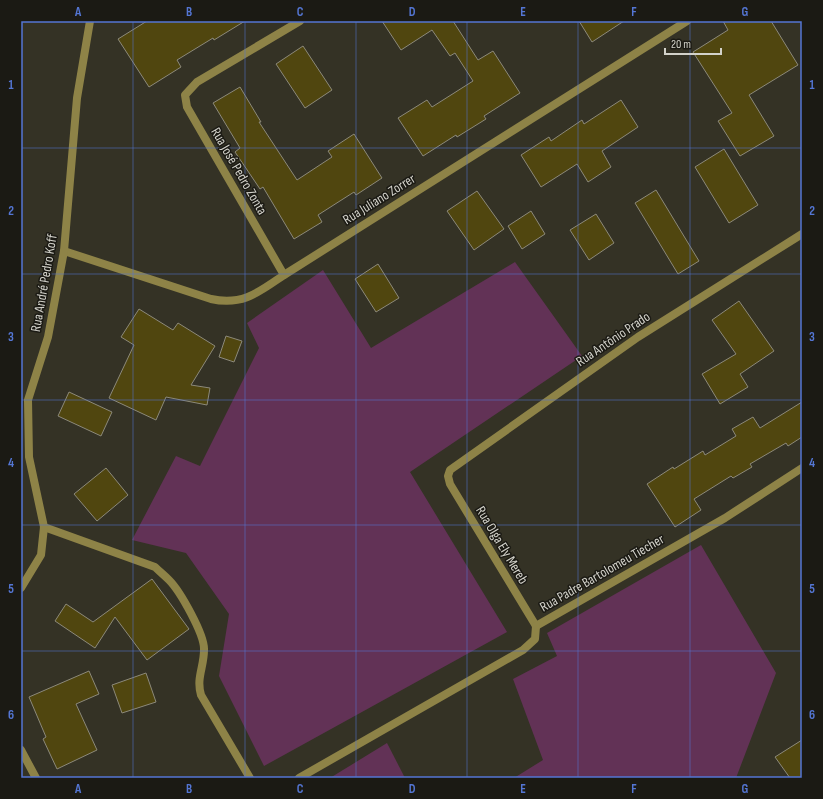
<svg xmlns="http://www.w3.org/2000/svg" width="823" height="799" font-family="'Sofia Sans Condensed',sans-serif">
  <rect width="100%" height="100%" fill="#343225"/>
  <!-- green -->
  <g fill="#623256">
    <polygon points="515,262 582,356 410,472 507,632 264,766 219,676 229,614 186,553 132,540 176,456 200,466 259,348 247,323 323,270 371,348"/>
    <polygon points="701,545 776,673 736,778 514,778 543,760 513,679 557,656 547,633"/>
    <polygon points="387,743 405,778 330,778"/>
  </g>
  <!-- building -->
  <g fill="#50460f" stroke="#8c897a">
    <polygon points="147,21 245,21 214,40 213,38 177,60 181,67 149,87 118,39"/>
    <polygon points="382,21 453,21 478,60 493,51 520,93 484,116 486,119 457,137 456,135 423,156 398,118 427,100 432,107 473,81 455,53 450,56 432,30 401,50"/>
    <polygon points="579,21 624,21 592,42"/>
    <polygon points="723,21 771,21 798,65 749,95 774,136 740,156 718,121 732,113 693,52 728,30"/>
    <polygon points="303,46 332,90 305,108 276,64"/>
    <polygon points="240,87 261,122 259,122 297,180 332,157 328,151 354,134 382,178 356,195 354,192 318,215 322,222 294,239 263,187 260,189 235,152 240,148 213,103"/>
    <polygon points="621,100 638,127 602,151 611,167 588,182 577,164 541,187 521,155 549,137 551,141 582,120 584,124"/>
    <polygon points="724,149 758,205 729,223 695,167"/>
    <polygon points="656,190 699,261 678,274 635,203"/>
    <polygon points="477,191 504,229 474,250 447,211"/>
    <polygon points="531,211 545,234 522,249 508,226"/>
    <polygon points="596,214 614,243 589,260 570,230"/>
    <polygon points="378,264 399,298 376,312 355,279"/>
    <polygon points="739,301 774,351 740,374 748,387 720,404 702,374 736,354 712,320"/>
    <polygon points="139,309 173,330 178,323 215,346 191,385 210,388 207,405 166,397 156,420 109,398 134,345 121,337"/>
    <polygon points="226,336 242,341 234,362 219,357"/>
    <polygon points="69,392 112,412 101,436 58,416"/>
    <polygon points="802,402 802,437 788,446 786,443 750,464 752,467 733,478 731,476 694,499 701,510 675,527 647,484 673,467 674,469 703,451 705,455 736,436 732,429 753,417 760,428"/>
    <polygon points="106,468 128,495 97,521 74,494"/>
    <polygon points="152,579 189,629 147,660 115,617 95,648 55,621 66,604 93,622"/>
    <polygon points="89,671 99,694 76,704 97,750 57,769 43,739 46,737 29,697"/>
    <polygon points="146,673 156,702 122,713 112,685"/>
    <polygon points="802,740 802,778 790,778 775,757"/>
  </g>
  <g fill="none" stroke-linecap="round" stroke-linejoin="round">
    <!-- minor -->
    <g stroke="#8e8347" stroke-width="8">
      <path d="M64,251L211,299C243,306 259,292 284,275L687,21"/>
      <polyline points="284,275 187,107 185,95 197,82 300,21"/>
      <path d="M44,527L155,567C159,571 164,575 169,580C180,591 205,635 204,650C204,667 196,678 201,695L250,778"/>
      <polyline points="21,588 41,555 44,527 29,457 28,400 48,337 64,251 77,98 90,21"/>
      <polyline points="536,626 450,484 448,476 450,470 638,337 802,234"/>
      <polyline points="536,626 725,518 802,468"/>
      <polyline points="21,750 36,778"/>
      <polyline points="299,778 523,650 535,639 536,626"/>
    </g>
  </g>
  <!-- grid -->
  <path fill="none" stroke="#5476d4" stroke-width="1" stroke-opacity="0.55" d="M133,21V778M245,21V778M356,21V778M467,21V778M578,21V778M690,21V778M21,148H802M21,274H802M21,400H802M21,525H802M21,651H802"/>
  <g text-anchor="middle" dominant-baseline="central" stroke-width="3" stroke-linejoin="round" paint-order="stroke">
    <!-- street labels -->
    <g font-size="14" fill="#d3d2ca" stroke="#1b1a14">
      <text transform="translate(239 171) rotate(60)">Rua José Pedro Zonta</text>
      <text transform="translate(379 199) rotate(-32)">Rua Juliano Zorrer</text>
      <text transform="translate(44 283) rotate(-80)">Rua André Pedro Koff</text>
      <text transform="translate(613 339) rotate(-34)">Rua Antônio Prado</text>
      <text transform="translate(502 545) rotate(59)">Rua Olga Ely Mereb</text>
      <text transform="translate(602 573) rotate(-30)">Rua Padre Bartolomeu Tiecher</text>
    </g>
  </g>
  <!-- border -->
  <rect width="823" height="799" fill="none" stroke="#1b1a14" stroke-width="44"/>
  <!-- scale -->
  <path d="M665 48v6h56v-6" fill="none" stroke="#d3d2ca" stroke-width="2"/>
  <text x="671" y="48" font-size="12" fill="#d3d2ca" stroke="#1b1a14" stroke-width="3" paint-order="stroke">20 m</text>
  <rect x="22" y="22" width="779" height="755" fill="none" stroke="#5476d4" stroke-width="1.5"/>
  <g font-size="13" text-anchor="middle" font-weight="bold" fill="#5476d4">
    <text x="78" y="16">A</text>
    <text x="189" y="16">B</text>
    <text x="300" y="16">C</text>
    <text x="412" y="16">D</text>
    <text x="523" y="16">E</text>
    <text x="634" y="16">F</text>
    <text x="745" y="16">G</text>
    <text x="11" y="89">1</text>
    <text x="812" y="89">1</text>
    <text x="11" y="215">2</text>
    <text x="812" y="215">2</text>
    <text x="11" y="341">3</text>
    <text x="812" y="341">3</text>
    <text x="11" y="467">4</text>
    <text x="812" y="467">4</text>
    <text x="11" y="593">5</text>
    <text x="812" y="593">5</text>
    <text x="11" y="719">6</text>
    <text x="812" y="719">6</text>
    <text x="78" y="793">A</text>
    <text x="189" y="793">B</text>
    <text x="300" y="793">C</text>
    <text x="412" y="793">D</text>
    <text x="523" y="793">E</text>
    <text x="634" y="793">F</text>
    <text x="745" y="793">G</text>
  </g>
</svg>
